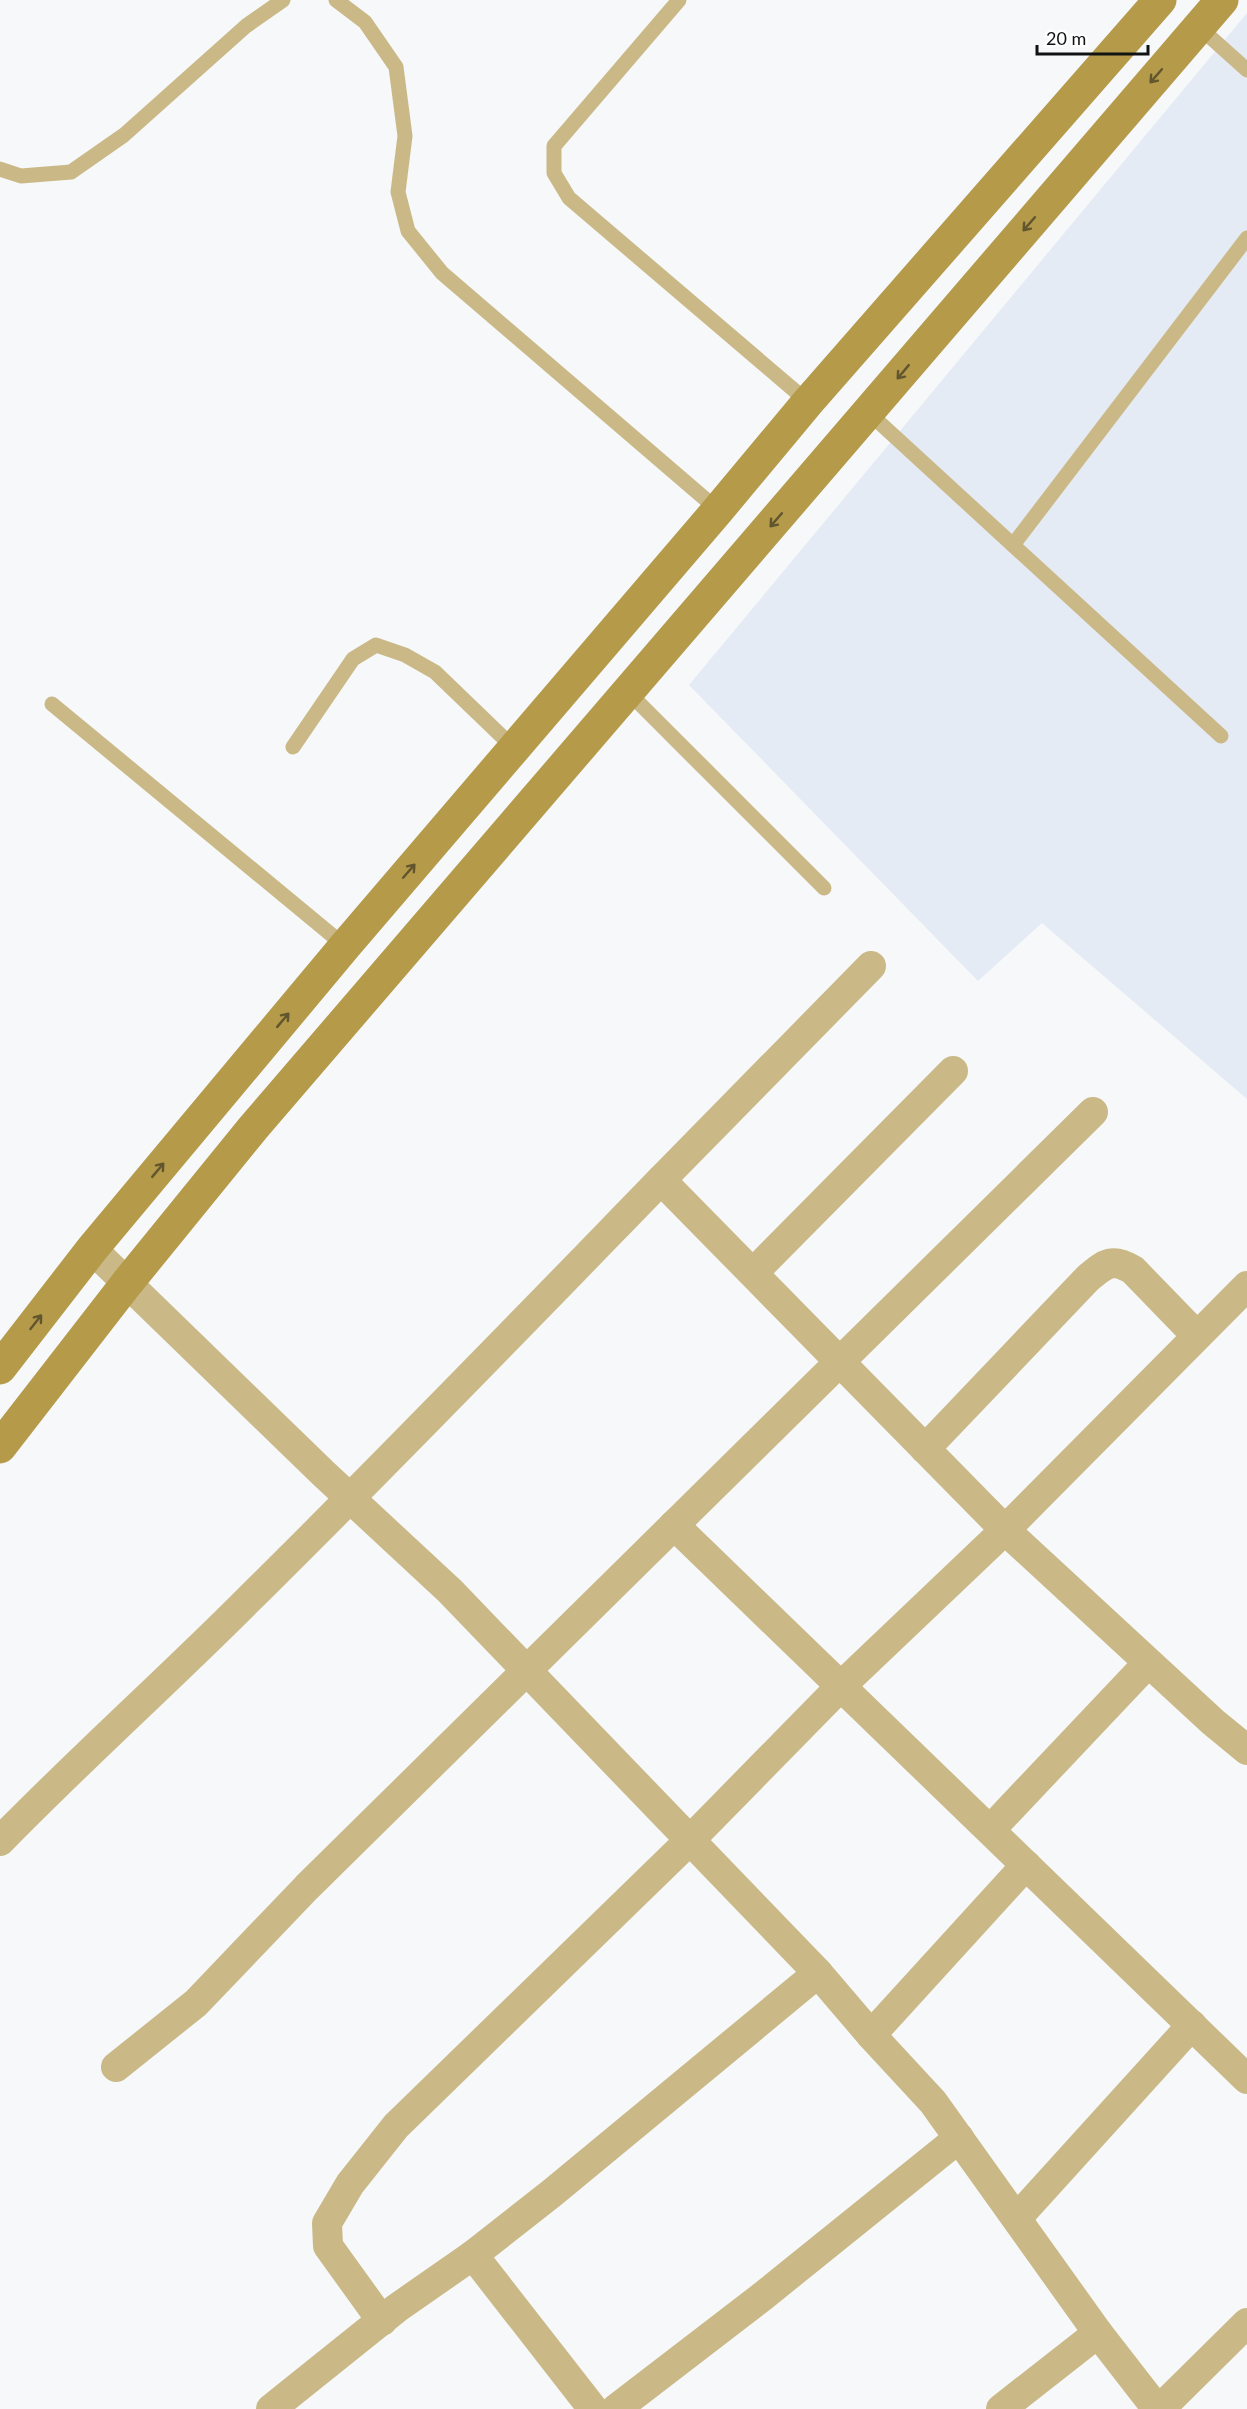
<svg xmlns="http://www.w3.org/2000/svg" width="1247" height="2409" font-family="Lato,sans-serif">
  <rect width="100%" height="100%" fill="#f6f8fa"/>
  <!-- built -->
  <polygon fill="#e5ebf4" points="1247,13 1247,1099 1042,923 978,981 689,685"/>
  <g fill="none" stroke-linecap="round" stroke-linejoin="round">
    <!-- lane -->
    <g stroke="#cab987" stroke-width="15">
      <polyline points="336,0 365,22 396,67 405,136 398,192 408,231 442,273 718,510"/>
      <polyline points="679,0 554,146 554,173 569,198 808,402"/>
      <polyline points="1199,27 1247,70"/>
      <polyline points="0,169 21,176 71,172 124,135 246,26 283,0"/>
      <polyline points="869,413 1221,736"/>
      <polyline points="1013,545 1247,238"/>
      <polyline points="628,692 824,888"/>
      <polyline points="52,704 345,946"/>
      <polyline points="293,747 353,659 376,645 405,655 435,672 514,748"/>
    </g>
    <!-- street -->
    <g stroke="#cab987" stroke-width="30">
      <polyline points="661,1180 871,966"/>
      <polyline points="92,1249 324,1474 450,1591 818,1973 871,2035 933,2102 1098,2333 1157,2409"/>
      <polyline points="753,1273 953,1071"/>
      <path d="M925,1449L1088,1278C1105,1264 1112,1257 1133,1270L1197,1336"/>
      <polyline points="674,1525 1247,2079"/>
      <polyline points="991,1829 1148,1663"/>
      <path d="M0,1841C80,1759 165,1683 246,1602C387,1463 524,1321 661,1180L1005,1530L1213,1722L1247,1750"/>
      <polyline points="871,2035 1026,1865"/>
      <polyline points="116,2067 196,2003 307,1887 1093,1112"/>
      <polyline points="1017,2218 1192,2025"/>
      <polyline points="473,2255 593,2409"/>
      <polyline points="382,2321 328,2246 327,2223 350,2184 396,2126 689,1841 841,1686 1005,1530 1247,1286"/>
      <polyline points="271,2409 397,2308 473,2255 552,2193 818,1973"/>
      <polyline points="616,2409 763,2296 959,2138"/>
      <polyline points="1001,2409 1098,2333"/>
      <polyline points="1160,2409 1247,2323"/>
    </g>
    <!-- secondary -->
    <g stroke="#b49a49" stroke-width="33">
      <polyline points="0,1368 92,1249 345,946 718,510 808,402 1160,0"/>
      <polyline points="0,1447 127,1283 253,1128 1222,0"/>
    </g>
  </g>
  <!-- one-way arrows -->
  <defs><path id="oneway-shaft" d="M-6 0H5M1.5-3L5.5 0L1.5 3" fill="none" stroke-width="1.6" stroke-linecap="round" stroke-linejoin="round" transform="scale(1.5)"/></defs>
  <g stroke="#62562e">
    <use href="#oneway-shaft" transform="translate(1156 76) rotate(131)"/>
    <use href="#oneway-shaft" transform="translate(1029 224) rotate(131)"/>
    <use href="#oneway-shaft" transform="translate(903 372) rotate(130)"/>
    <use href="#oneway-shaft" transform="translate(776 520) rotate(131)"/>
    <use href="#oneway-shaft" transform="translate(409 871) rotate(-49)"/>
    <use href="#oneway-shaft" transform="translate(283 1020) rotate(-50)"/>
    <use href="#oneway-shaft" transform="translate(158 1170) rotate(-50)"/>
    <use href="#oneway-shaft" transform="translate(36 1322) rotate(-52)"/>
  </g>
  <!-- scale -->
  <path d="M1037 45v9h111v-9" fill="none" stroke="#111213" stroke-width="3"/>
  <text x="1046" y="45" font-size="18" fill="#111213" stroke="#ffffff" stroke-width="4.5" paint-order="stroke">20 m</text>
</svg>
